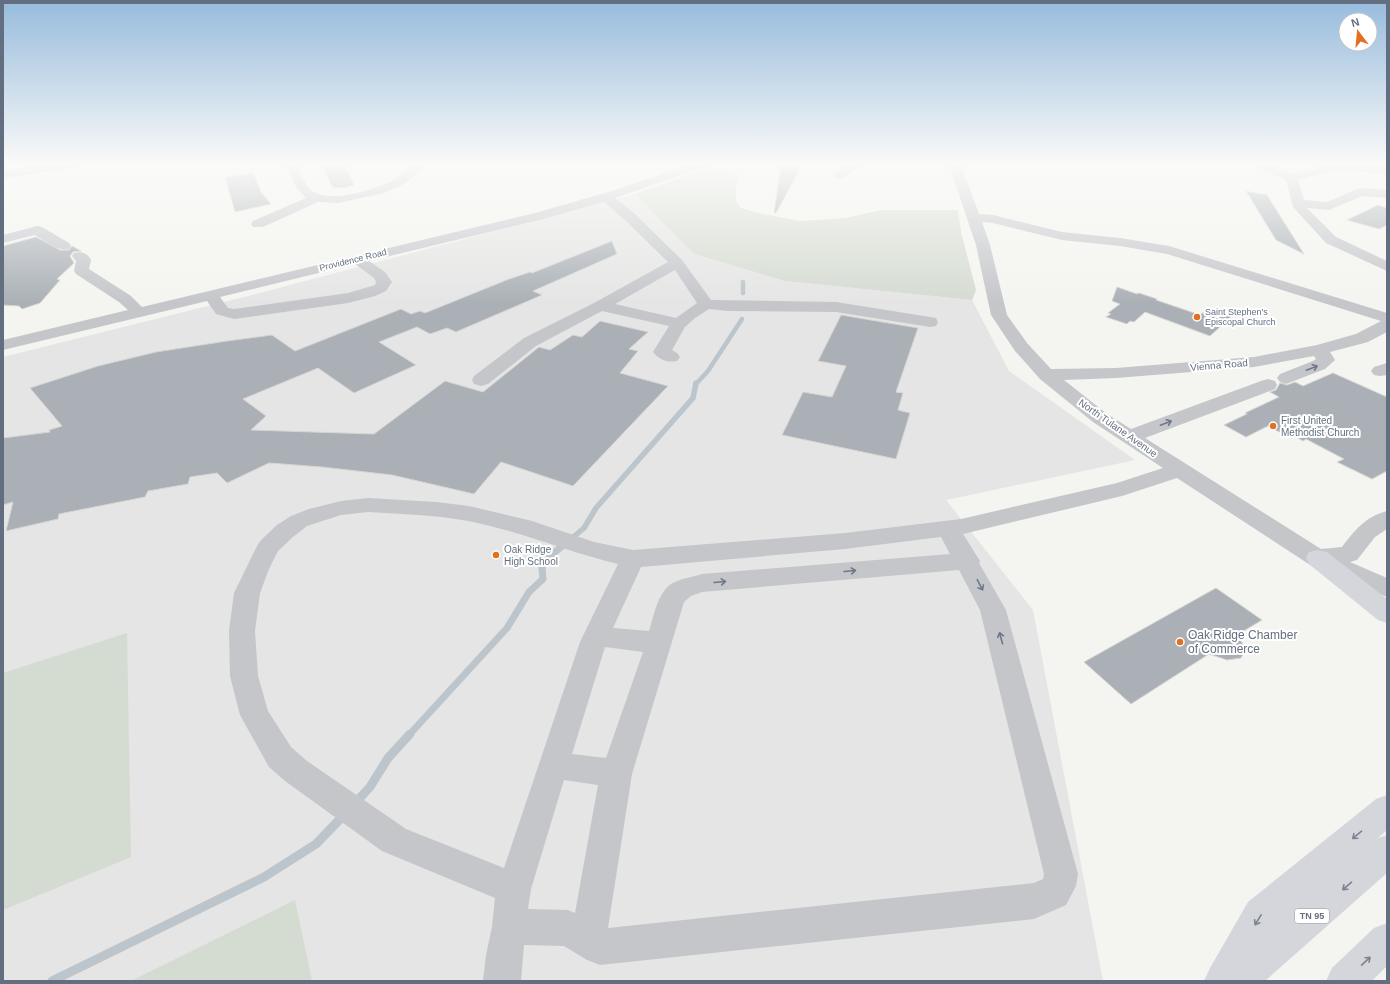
<svg xmlns="http://www.w3.org/2000/svg" width="1390" height="984" font-family="Arial,sans-serif">
  <rect width="100%" height="100%" fill="#f4f4f0"/>
  <!-- built -->
  <polygon fill="#e4e5e4" points="635,194 694,254 785,281 972,300 1009,371 1135,460 946,500 1033,610 1103,981 3,981 3,357 256,294"/>
  <!-- green -->
  <g fill="#d4dbd1">
    <polygon points="710,167 739,175 736,187 736,201 741,208 758,213 800,221 846,218 881,210 958,210 961,232 976,290 972,300 785,281 694,254 635,194"/>
    <polygon points="127,633 131,857 3,910 3,673"/>
    <polygon points="295,900 312,981 131,981"/>
  </g>
  <g fill="none" stroke-linecap="round" stroke-linejoin="round">
    <!-- stream-far3 -->
    <g stroke="#bdc5cc" stroke-width="4.5">
      <polyline points="743,282 743,293"/>
      <polyline points="696,384 708,371 742,319"/>
    </g>
    <!-- stream-far2 -->
    <polyline stroke="#bdc5cc" stroke-width="5.5" points="571,539 584,528 596,508 693,398 696,383"/>
    <!-- stream-far1 -->
    <polyline stroke="#bdc5cc" stroke-width="7" points="409,735 507,628 529,592 543,579 542,567 550,556 572,538"/>
    <!-- stream -->
    <g stroke="#bdc5cc" stroke-width="9">
      <polyline points="356,802 370,787 388,758 410,734"/>
      <polyline points="52,981 264,877 316,844 344,815"/>
    </g>
  </g>
  <!-- building -->
  <g fill="#aab0b6" stroke="#d5d5d3">
    <polygon points="322,165 345,165 354,185 344,188 332,187"/>
    <polygon points="781,165 802,165 776,213 774,213"/>
    <polygon points="247,174 254,174 261,192 271,204 235,212 225,177"/>
    <polygon points="1246,191 1267,195 1304,254 1276,240"/>
    <polygon points="1378,205 1387,208 1387,225 1379,229 1347,220"/>
    <polygon points="36,237 60,250 69,250 72,246 81,251 73,252 70,256 74,263 57,279 60,280 40,303 22,309 19,306 3,305 3,246"/>
    <polygon points="612,241 617,254 533,291 542,295 456,332 447,328 430,334 417,327 379,342 416,365 354,393 318,368 243,399 266,416 251,430 374,434 445,381 483,392 539,347 550,350 573,335 582,337 600,321 648,332 629,349 638,351 620,373 668,386 573,486 501,462 474,494 392,475 322,467 269,463 227,483 217,473 190,477 188,484 148,491 145,497 59,514 58,519 6,531 13,502 3,505 3,438 50,432 49,430 62,426 30,388 98,366 156,352 227,341 272,335 295,351 401,309 411,314 420,311 425,313 509,279 530,272 532,273"/>
    <polygon points="1117,287 1137,294 1139,293 1157,299 1156,300 1200,315 1209,308 1232,316 1210,336 1145,312 1134,322 1130,321 1127,324 1106,317 1111,314 1108,313 1120,304 1112,301"/>
    <polygon points="841,315 918,328 896,392 903,393 898,410 910,413 896,459 782,435 803,392 832,397 846,366 818,361"/>
    <polygon points="1333,373 1387,397 1387,471 1372,479 1337,462 1344,459 1306,439 1303,441 1291,434 1287,436 1268,426 1246,437 1224,425 1247,414 1245,413 1279,397 1270,392 1276,390 1280,383 1287,385 1295,382 1303,386"/>
    <polygon points="1216,588 1262,620 1237,635 1246,649 1241,658 1227,660 1209,654 1131,704 1084,662"/>
  </g>
  <g fill="none" stroke-linecap="round" stroke-linejoin="round">
    <!-- minor -->
    <g fill="#c4c6ca" fill-rule="evenodd">
      <polygon points="43,165 78,165 72,168 3,178 3,170"/>
      <path d="M286,165H298C301,173 304,184 311,190C328,205 376,189 394,180C400,177 409,167 414,165C417,164 423,165 427,165L406,183L384,193L338,203L318,202L263,227H253L251,224L253,221L306,198L296,187Z"/>
      <path d="M689,165H706L704,167L615,198L635,214L682,260L711,300L836,302L930,317L936,318L938,322L936,326L930,327L836,312L728,311L709,309L695,318L685,327L672,350L677,353L680,357L677,361C668,363 659,360 653,352L669,326L602,311L536,346L488,384L481,386L474,384L472,380L474,376L524,338L594,303L668,262L625,220L604,202L543,219L369,261L385,272L392,282L386,291L375,296L348,303L234,319L216,314L207,301L3,350V340L128,310L119,302L76,274L74,271L76,261L72,256L74,253C82,251 87,253 91,260L89,269L131,296L142,307L535,213L615,190ZM355,264L374,278L376,282L375,285L348,293L234,309L228,308L220,297ZM675,270L697,303L676,318L615,304Z"/>
      <polygon points="846,165 861,165 843,178 835,178 833,175"/>
      <path d="M949,165H961L979,214L993,215L1062,232L1120,238L1169,246L1387,313V332L1368,342L1330,352L1335,360L1325,369L1286,384L1280,382L1277,378L1280,374L1313,361L1316,359L1314,356L1254,367L1116,378L1064,380L1107,414L1131,429L1261,381L1268,379L1275,381L1277,385L1275,389L1145,438L1321,549L1342,547C1355,530 1365,517 1387,511V529L1375,537L1357,560L1350,562L1387,578V597L1336,576L1333,577L1324,574L1177,478L1122,496L963,534L980,561L979,563L1006,610L1078,874L1076,886L1066,905L1034,919L600,965L587,960L564,946L524,945L521,981H483L486,955L492,927L495,898L382,851L285,781L269,767L240,715L230,676L229,631L234,593L257,546L261,540L277,525L291,516L309,509L341,501L368,498L436,502L469,506L532,521L594,542L633,550L845,533L961,519L1117,483L1163,468L1093,422L1040,379L1015,351L991,315L976,245ZM982,222L993,223L1062,240L1120,246L1167,254L1381,321L1356,334L1317,345L1254,357L1116,368L1051,369L1027,343L1007,315L990,245ZM368,512C402,514 435,515 468,521C520,531 568,552 618,564L580,642L504,868L406,829L307,761L291,747L268,711L258,676L255,631L260,593L269,569L278,551L293,537L307,526L341,515ZM941,537L950,554L702,574C693,577 683,578 675,582C658,589 654,616 649,631L613,628L641,567L845,549ZM959,570L980,610L1044,874L1043,879L1034,883L608,928L632,774L684,602L691,596L702,592ZM605,647L643,652L606,758L572,754ZM564,780L598,785L575,913L568,910L528,909L531,889Z"/>
      <polygon points="1254,165 1271,165 1293,174 1316,168 1312,165 1387,166 1387,174 1336,170 1298,180 1304,200 1327,202 1360,188 1387,190 1387,198 1362,196 1329,210 1307,208 1336,237 1387,261 1387,271 1326,243 1293,207 1286,180 1256,167"/>
      <path d="M37,226L42,227L69,243L71,246L69,249C57,252 45,241 35,235L3,243V235Z"/>
      <polygon points="1387,363 1387,375 1380,376 1374,375 1371,371 1374,367"/>
    </g>
    <!-- highway -->
    <g fill="#d4d6dc" fill-rule="evenodd">
      <polygon points="1318,550 1327,552 1387,599 1387,623 1378,620 1309,564 1306,558 1309,552"/>
      <polygon points="1387,795 1387,830 1378,838 1387,835 1387,873 1265,981 1204,981 1210,968 1248,902 1376,799"/>
      <polygon points="1387,923 1387,966 1372,981 1326,981 1332,968 1374,928"/>
    </g>
  </g>
  <!-- one-way arrows -->
  <defs><path id="oneway-shaft" d="M-6 0H5M1.5-3L5.5 0L1.5 3" fill="none" stroke-width="1.6" stroke-linecap="round" stroke-linejoin="round"/></defs>
  <g stroke="#6d7888">
    <use href="#oneway-shaft" transform="translate(1312 368) rotate(-21)"/>
    <use href="#oneway-shaft" transform="translate(1166 423) rotate(-21)"/>
    <use href="#oneway-shaft" transform="translate(850 571) rotate(-5)"/>
    <use href="#oneway-shaft" transform="translate(720 582) rotate(-5)"/>
    <use href="#oneway-shaft" transform="translate(980 585) rotate(62)"/>
    <use href="#oneway-shaft" transform="translate(1001 638) rotate(-105)"/>
  </g>
  <g stroke="#7a8493">
    <use href="#oneway-shaft" transform="translate(1357 835) rotate(140)"/>
    <use href="#oneway-shaft" transform="translate(1347 886) rotate(139)"/>
    <use href="#oneway-shaft" transform="translate(1258 920) rotate(122)"/>
    <use href="#oneway-shaft" transform="translate(1366 961) rotate(-43)"/>
  </g>
  <!-- sky -->
  <linearGradient id="sky" x2="0" y2="1"><stop stop-color="#97bbdd"/><stop offset="0.54" stop-color="#fafaf8"/><stop offset="1" stop-color="#fafaf8" stop-opacity="0"/></linearGradient>
  <rect width="1390" height="303" fill="url(#sky)"/>
  <!-- markers -->
  <g fill="#e37022" stroke="#fff" stroke-width="1.5">
    <circle cx="1197" cy="317" r="4"/>
    <circle cx="1273" cy="426" r="4"/>
    <circle cx="496" cy="555" r="4"/>
    <circle cx="1180" cy="642" r="4"/>
  </g>
  <g text-anchor="middle" dominant-baseline="central" stroke-width="4" stroke-linejoin="round" paint-order="stroke">
    <!-- far-street labels -->
    <g font-size="9" fill="#636f81" stroke="#fff">
      <text transform="translate(353 260) rotate(-14)">Providence Road</text>
    </g>
    <!-- far-poi labels -->
    <g font-size="9" fill="#636f81" stroke="#fff" text-anchor="start">
      <text x="1205" y="312">Saint Stephen's<tspan x="1205" dy="10">Episcopal Church</tspan></text>
    </g>
    <!-- shield labels -->
    <rect fill="#fff" stroke="#929aa7" stroke-width="1" x="1295" y="909" width="34" height="14" rx="3"/>
    <g font-size="9" font-weight="bold" fill="#636f81">
      <text x="1312" y="916">TN 95</text>
    </g>
    <!-- street labels -->
    <g font-size="10" fill="#636f81" stroke="#fff">
      <text transform="translate(1219 365) rotate(-5)">Vienna Road</text>
      <text transform="translate(1118 428) rotate(35)">North Tulane Avenue</text>
    </g>
    <!-- poi labels -->
    <g font-size="10" fill="#636f81" stroke="#fff" text-anchor="start">
      <text x="1281" y="420">First United<tspan x="1281" dy="12">Methodist Church</tspan></text>
      <text x="504" y="549">Oak Ridge<tspan x="504" dy="12">High School</tspan></text>
    </g>
    <!-- near-poi labels -->
    <g font-size="12" fill="#636f81" stroke="#fff" text-anchor="start">
      <text x="1188" y="635">Oak Ridge Chamber<tspan x="1188" dy="14">of Commerce</tspan></text>
    </g>
  </g>
  <!-- border -->
  <rect width="1390" height="984" fill="none" stroke="#636f81" stroke-width="8"/>
  <!-- north arrow -->
  <g transform="translate(1358 32) rotate(344)"><circle r="19" fill="#ffffff" stroke="#c1c5cd"/>
  <path d="M0-3L7 15L0 10L-7 15Z" fill="#e37022"/>
  <text y="-6" font-size="11" font-weight="bold" text-anchor="middle" fill="#636f81">N</text>
  </g>
</svg>
